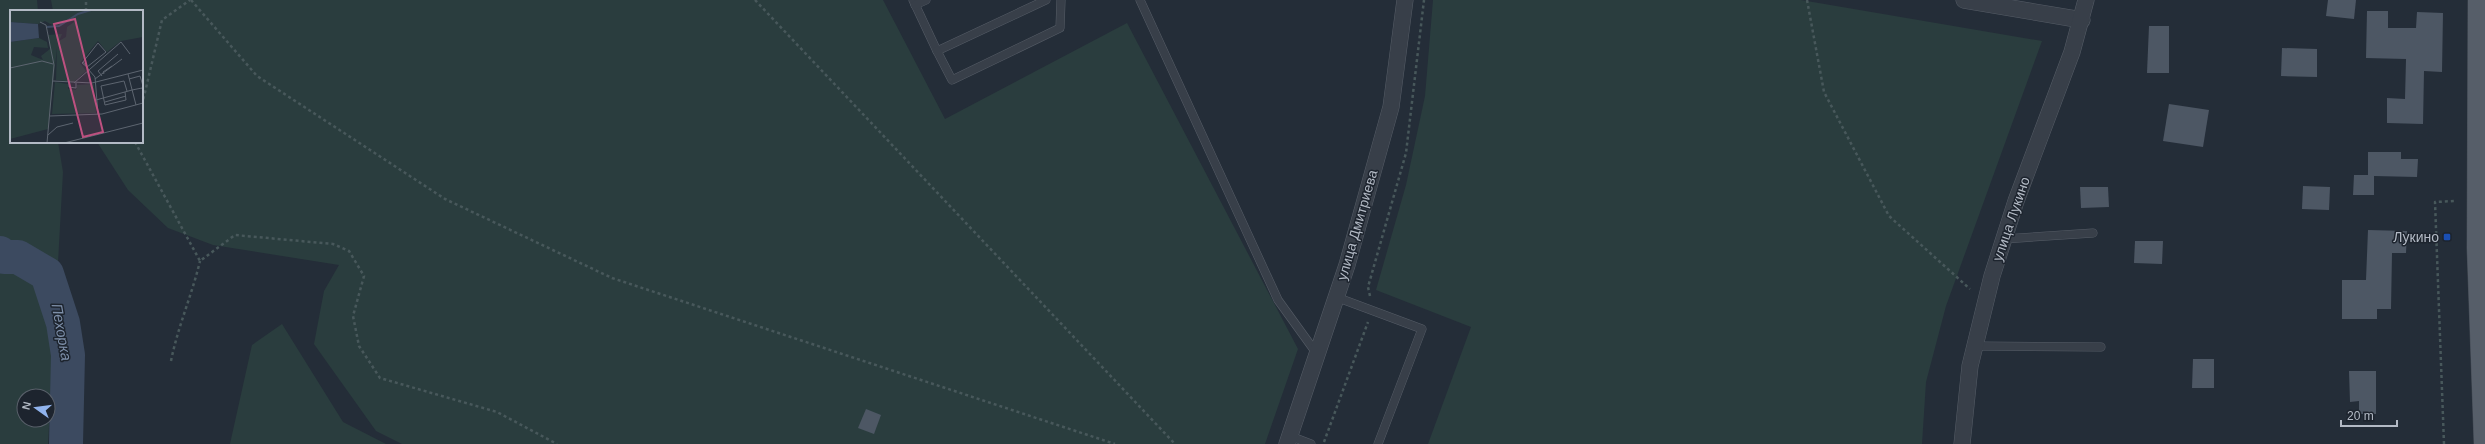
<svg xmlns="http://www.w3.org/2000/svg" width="2485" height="444" font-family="Arial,sans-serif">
  <rect width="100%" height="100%" fill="#242d38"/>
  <!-- green -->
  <g fill="#2a3d3e" fill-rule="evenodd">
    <path d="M0,0H37L38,11H11V142H58L63,172L48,444H0ZM24,396H48V420H24Z"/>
    <polygon points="51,0 883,0 945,119 1127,23 1298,349 1265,444 402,444 376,431 314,344 324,291 339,265 213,245 168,228 128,190 97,142 142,142 142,11 53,11"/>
    <polygon points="1433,0 1801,0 2042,41 1946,306 1926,382 1922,444 1428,444 1471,327 1376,290 1406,185 1425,96"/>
    <polygon points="282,324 343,422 386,444 230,444 252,345"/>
  </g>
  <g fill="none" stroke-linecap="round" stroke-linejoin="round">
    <!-- river -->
    <polyline stroke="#3c4a60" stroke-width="34" points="0,253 4,257 18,257 47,274 63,323 68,355 66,444"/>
  </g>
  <!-- building -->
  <g fill="#4d5764">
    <polygon points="2328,0 2356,0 2354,19 2326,16"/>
    <polygon points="2367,11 2388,11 2388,28 2416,28 2417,12 2443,13 2442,72 2424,71 2423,124 2387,123 2387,98 2405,99 2406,59 2366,58"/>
    <polygon points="2149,26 2169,26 2169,73 2147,73"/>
    <polygon points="2282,48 2317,49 2317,77 2281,76"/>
    <polygon points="2169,104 2209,110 2203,147 2163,141"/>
    <polygon points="2368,152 2401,152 2401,159 2418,159 2417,177 2374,176 2374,195 2353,195 2354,175 2368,175"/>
    <polygon points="2303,186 2330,187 2329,210 2302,209"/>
    <polygon points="2080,187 2108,187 2109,207 2081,208"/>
    <polygon points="2368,230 2407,231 2406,253 2392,253 2391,309 2377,309 2377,319 2342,319 2342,280 2366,280"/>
    <polygon points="2135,241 2163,241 2162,264 2134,263"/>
    <polygon points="2193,359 2214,359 2214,388 2192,388"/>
    <polygon points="2349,371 2376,371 2376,414 2359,414 2359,401 2350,402"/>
    <polygon points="866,409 881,415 874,434 858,428"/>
  </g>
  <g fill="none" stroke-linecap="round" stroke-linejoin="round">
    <!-- service casing -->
    <g stroke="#565d67" stroke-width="9">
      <g id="service">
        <polyline points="913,0 937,51 1046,0"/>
        <polyline points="1140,0 1278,300 1317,354"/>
        <polyline points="915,5 926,0"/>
        <polyline points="937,51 952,80 1060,28 1061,0"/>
        <polyline points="2004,239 2093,233"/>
        <polyline points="1336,297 1422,329 1378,444"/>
        <polyline points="1975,346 2101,347"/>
        <polyline points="1290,436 1311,444"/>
      </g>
    </g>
    <!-- minor casing -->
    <g stroke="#565d67" stroke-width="17">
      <g id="minor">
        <polyline points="1964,0 2082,20"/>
        <polyline points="1287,444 1347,265 1391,107 1405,0"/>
        <polyline points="1962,444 1970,366 1992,276 2016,201 2072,52 2086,0"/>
      </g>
    </g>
    <!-- primary casing -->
    <g stroke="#414852" stroke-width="23">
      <polyline id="primary" points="2479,0 2478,248 2485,443"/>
    </g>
    <!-- path -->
    <g stroke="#48585b" stroke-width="2.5" stroke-dasharray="3 3" stroke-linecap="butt">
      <polyline points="191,0 257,76 445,199 612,278 1115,444"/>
      <polyline points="755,0 1175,444"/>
      <polyline points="1807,0 1824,92 1889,216 1970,289"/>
      <polyline points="86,11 86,0"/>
      <polyline points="142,105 162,20 190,0"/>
      <polyline points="135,142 200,261 235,235 333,244 349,251 364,276 353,316 359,346 380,378 497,412 557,444"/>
      <polyline points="1370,296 1368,287 1406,153 1424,0"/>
      <path d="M171,361C178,326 192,295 200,261"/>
      <polyline points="1324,442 1368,322"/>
      <polyline points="2444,444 2435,202 2455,201"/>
    </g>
    <!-- service -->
    <use href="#service" stroke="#383f49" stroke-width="8"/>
    <!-- minor -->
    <use href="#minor" stroke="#383f49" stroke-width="16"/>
    <!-- primary -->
    <use href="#primary" stroke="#565e69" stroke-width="22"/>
  </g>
  <!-- markers -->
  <rect fill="#1a4fb4" stroke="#1d242e" stroke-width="1.5" x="2443" y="233" width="8" height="8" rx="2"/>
  <g text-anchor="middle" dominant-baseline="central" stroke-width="3" stroke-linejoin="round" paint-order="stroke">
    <!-- street labels -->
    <g font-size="14" fill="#b3bac5" stroke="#1d242e">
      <text transform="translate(2011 219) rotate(-71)">улица Лукино</text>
      <text transform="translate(1357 225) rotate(-74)">улица Дмитриева</text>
    </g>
    <!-- poi labels -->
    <g font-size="14" fill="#b3bac5" stroke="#1d242e" text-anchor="end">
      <text x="2439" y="237">Лукино</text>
    </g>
    <!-- water labels -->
    <g font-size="15" font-style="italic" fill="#7e90aa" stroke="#1d242e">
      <text transform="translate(62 332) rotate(80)">Пехорка</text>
    </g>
  </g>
  <!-- overview -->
  <g transform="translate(10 10)">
    <rect width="133" height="133" fill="#242d38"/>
    <path d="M0,0H133V27L111,31L97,42L88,31L70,53L76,61L64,72L46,70L47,38L38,119L0,129V32L29,28L37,32L38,38L24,37L21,45L33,50L31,46L40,39L38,25L52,24L49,31L56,27L57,17L67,10L44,16L35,11L28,14L0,12ZM45,72L58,74V79L66,80L67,75L84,74L86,103L42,104Z" fill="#2a3d3e"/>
    <path d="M0,12L28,14L29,28L0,32Z" fill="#3c4a60"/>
    <path fill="none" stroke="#3c4a60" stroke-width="2" d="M37,17L49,16L68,4L81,0"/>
    <path fill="none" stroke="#5d6570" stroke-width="1" d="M30,12L36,15L44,55L37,133M73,52L72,53L77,57L96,42L88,33L73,52L77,57L78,59L85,67L88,104M0,58L32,51L43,54M94,64L93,62L102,56M118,64L126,95M92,66L88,61L108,44M85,69L112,49M119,69L130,66L133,76M43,71L82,73L133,60M59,73V77L66,78V73M64,73L111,32L120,44M115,82L116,90L95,95L91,76L114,71L117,81M86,90L122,80L132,78L133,81M95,92L116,86M40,106L92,104L133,93M38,125L47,117L63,113M54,133L133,113"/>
    <path fill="#bd5180" fill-opacity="0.15" stroke="#bd5180" stroke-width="2" d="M65,9L93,122L73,127L44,14Z"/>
    <rect width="133" height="133" fill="none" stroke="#b3bac5" stroke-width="2"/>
  </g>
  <!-- north arrow -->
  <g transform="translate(36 408) rotate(284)"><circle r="19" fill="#1d242e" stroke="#59606a"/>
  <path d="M0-3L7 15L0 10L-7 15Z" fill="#90b3ed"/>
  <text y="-6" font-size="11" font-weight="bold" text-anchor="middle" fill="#b3bac5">N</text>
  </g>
  <!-- scale -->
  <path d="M2341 420v6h56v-6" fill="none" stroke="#b3bac5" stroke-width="2"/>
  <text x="2347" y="420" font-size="12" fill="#b3bac5" stroke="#1d242e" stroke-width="3" paint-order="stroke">20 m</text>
</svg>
